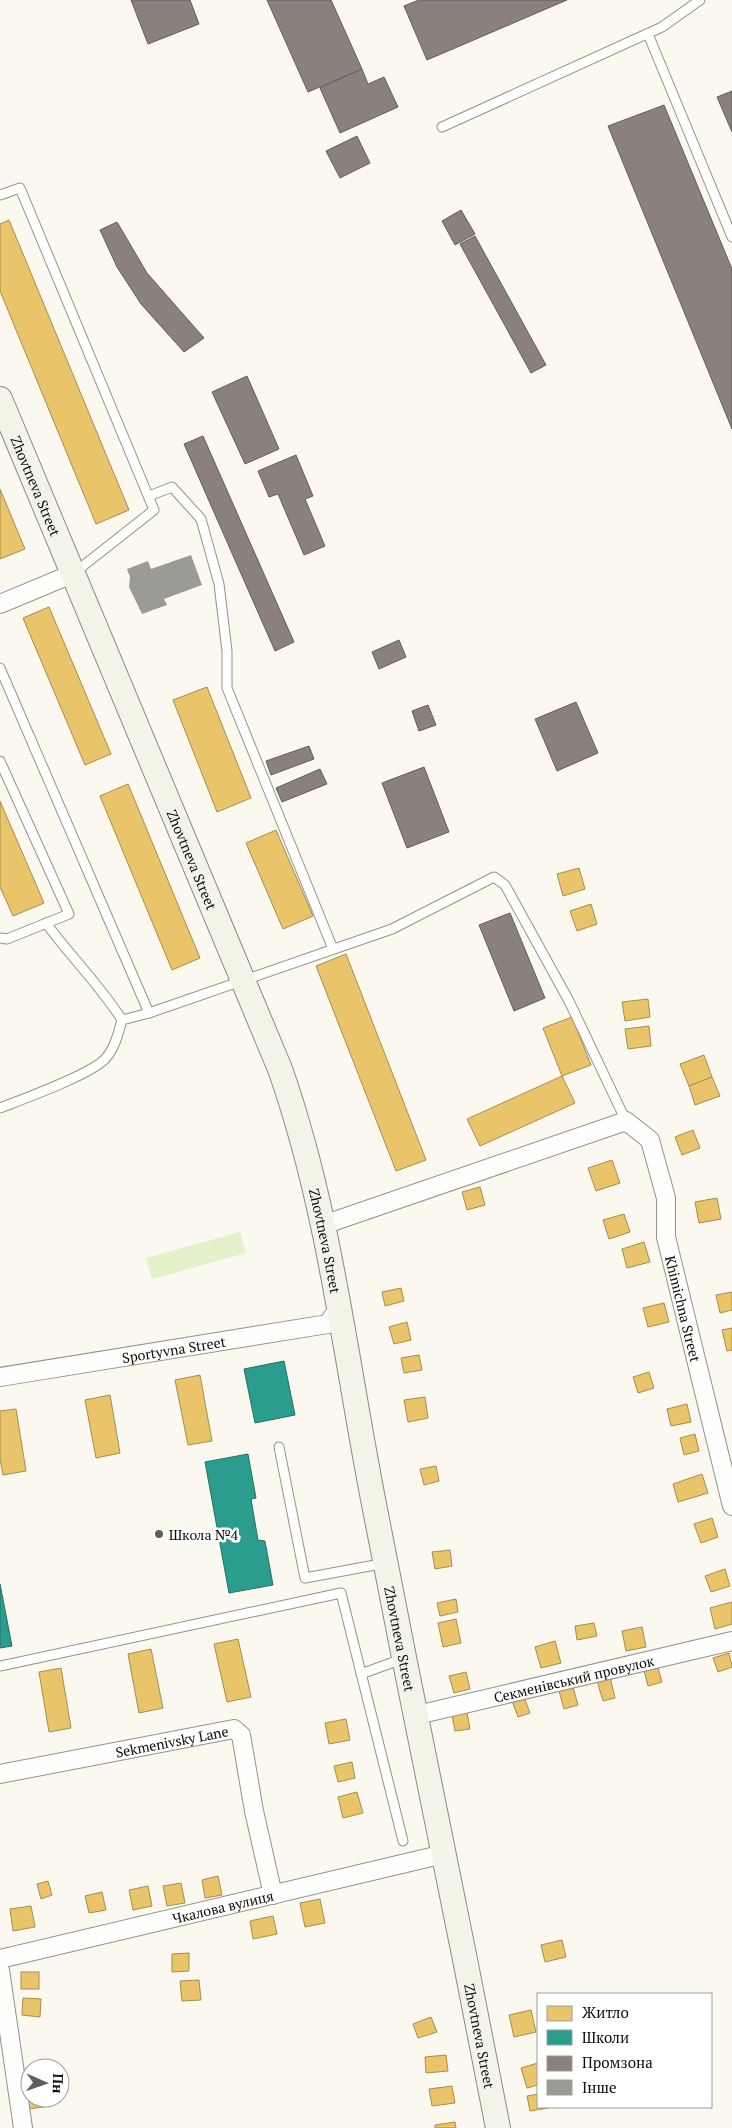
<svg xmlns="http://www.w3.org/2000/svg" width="732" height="2128" font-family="'PT Serif',serif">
  <rect width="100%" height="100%" fill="#faf8ef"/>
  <!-- green -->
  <polygon fill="#e3f1cd" points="240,1232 246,1253 152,1279 146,1258"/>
  <!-- homes -->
  <g fill="#e9c46a" stroke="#a78d4e">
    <polygon points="9,220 129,510 96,524 0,291 0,224"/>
    <polygon points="0,489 25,549 0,559"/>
    <polygon points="49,607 111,754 85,765 23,618"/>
    <polygon points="207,687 251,798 217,812 173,700"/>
    <polygon points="128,784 200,958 172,970 100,796"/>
    <polygon points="0,801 44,903 13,916 0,887"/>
    <polygon points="276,830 313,916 283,929 246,843"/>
    <polygon points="579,868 585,889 563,896 557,874"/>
    <polygon points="591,904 597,924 577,931 570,911"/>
    <polygon points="346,954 426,1160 396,1171 316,966"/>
    <polygon points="648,999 650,1017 625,1021 622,1002"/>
    <polygon points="572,1017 591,1065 562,1076 543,1028"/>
    <polygon points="649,1026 651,1046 628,1049 625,1029"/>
    <polygon points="704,1055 712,1077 689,1086 680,1064"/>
    <polygon points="562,1076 575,1103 480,1146 467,1119"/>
    <polygon points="712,1077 720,1096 695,1105 689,1086"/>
    <polygon points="693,1130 700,1148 682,1155 675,1137"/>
    <polygon points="612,1160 620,1183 596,1191 588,1168"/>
    <polygon points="480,1187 485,1205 467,1210 462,1192"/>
    <polygon points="717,1198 721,1219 699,1223 695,1202"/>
    <polygon points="624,1214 630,1232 609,1239 603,1220"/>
    <polygon points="644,1242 650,1262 627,1268 622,1249"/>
    <polygon points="401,1288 404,1301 385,1306 382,1292"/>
    <polygon points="732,1292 732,1310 720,1313 716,1295"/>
    <polygon points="664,1303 669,1322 648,1327 643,1308"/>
    <polygon points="407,1322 411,1340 394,1344 389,1327"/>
    <polygon points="732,1328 732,1350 727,1351 722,1330"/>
    <polygon points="419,1355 422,1370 404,1373 401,1358"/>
    <polygon points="649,1372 654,1388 638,1393 633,1377"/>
    <polygon points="200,1375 212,1441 188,1445 175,1380"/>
    <polygon points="110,1395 120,1453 96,1458 85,1400"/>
    <polygon points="425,1397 428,1418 408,1422 404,1400"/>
    <polygon points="687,1404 691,1422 671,1426 667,1409"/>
    <polygon points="16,1409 26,1471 3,1475 0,1459 0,1411"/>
    <polygon points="695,1434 699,1451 684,1455 680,1438"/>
    <polygon points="436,1466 439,1481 424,1485 420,1469"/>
    <polygon points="702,1474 708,1493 678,1502 673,1484"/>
    <polygon points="712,1518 718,1537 701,1543 694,1524"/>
    <polygon points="450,1550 452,1566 435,1569 432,1552"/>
    <polygon points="725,1569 730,1586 711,1592 705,1576"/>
    <polygon points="456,1599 458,1612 440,1616 437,1603"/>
    <polygon points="732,1602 732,1624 715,1629 710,1608"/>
    <polygon points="456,1619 461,1643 443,1647 438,1623"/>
    <polygon points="594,1623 597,1636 577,1640 575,1626"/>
    <polygon points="642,1627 646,1647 626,1651 622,1631"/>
    <polygon points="238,1639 251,1697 227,1702 214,1644"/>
    <polygon points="555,1641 561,1663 541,1668 535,1647"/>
    <polygon points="151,1649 163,1708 139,1713 128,1654"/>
    <polygon points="729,1653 732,1667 718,1672 713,1658"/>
    <polygon points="61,1668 71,1728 49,1732 39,1672"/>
    <polygon points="658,1668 662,1682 648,1686 644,1671"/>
    <polygon points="466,1672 470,1689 454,1693 449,1676"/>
    <polygon points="610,1677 615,1698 603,1701 597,1681"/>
    <polygon points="573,1687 578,1705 564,1709 559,1691"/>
    <polygon points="524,1697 530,1713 518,1717 512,1701"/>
    <polygon points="467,1712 470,1729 455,1731 452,1715"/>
    <polygon points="346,1719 350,1740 329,1744 325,1723"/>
    <polygon points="352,1762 355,1778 338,1782 334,1766"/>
    <polygon points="357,1792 363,1813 343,1818 338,1797"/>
    <polygon points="218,1876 222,1895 205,1898 202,1880"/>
    <polygon points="48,1881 52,1895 41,1899 37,1884"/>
    <polygon points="181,1883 185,1903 167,1906 163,1886"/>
    <polygon points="148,1886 152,1906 133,1910 129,1890"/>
    <polygon points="102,1892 106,1910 89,1913 85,1896"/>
    <polygon points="320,1899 325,1923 305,1927 300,1903"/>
    <polygon points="31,1906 35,1927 13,1931 10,1909"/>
    <polygon points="273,1916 277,1934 253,1939 250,1921"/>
    <polygon points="562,1940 566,1957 545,1962 541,1945"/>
    <polygon points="189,1953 189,1971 172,1972 172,1954"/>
    <rect x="21" y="1972" width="18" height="17"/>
    <polygon points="199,1980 201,2000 182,2001 180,1981"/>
    <polygon points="23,1998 41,1999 40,2017 22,2015"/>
    <polygon points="531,2010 536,2032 514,2037 509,2015"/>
    <polygon points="431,2017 437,2032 418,2038 413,2024"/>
    <polygon points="446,2055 448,2071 426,2073 425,2057"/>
    <polygon points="538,2063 538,2085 527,2088 521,2068"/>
    <polygon points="452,2086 455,2103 432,2106 429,2089"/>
    <polygon points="30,2091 30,2098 49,2098 50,2106 29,2109 27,2092"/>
    <polygon points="538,2094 538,2107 548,2108 530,2111 527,2096"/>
    <polygon points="455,2122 456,2128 435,2128 435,2125"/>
  </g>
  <!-- schools -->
  <g fill="#2a9d8f" stroke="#217268">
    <polygon points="284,1361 295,1415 255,1423 244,1369"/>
    <polygon points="248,1454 256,1498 251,1499 258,1540 265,1541 273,1585 229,1593 205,1462"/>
    <polygon points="0,1584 12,1646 0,1648"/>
  </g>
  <!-- industry -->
  <g fill="#8a817c" stroke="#645e5a">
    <polygon points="131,0 190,0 199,24 148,44"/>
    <polygon points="267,0 331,0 362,69 308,92"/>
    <polygon points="419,0 567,0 427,60 404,6"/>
    <polygon points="362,69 368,84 384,77 398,107 340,133 320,88"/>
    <polygon points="732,91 732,132 717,97"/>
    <polygon points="664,105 732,269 732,429 608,126"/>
    <polygon points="357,136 370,163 340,178 326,151"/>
    <polygon points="461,210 475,234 455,245 442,221"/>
    <polygon points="117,222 147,273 204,338 184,352 141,304 117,267 100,230"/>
    <polygon points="475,236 546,365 531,373 460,244"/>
    <polygon points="247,376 279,449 245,464 212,392"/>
    <polygon points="203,436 294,642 275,651 184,444"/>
    <polygon points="296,455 313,496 305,499 325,546 304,555 278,494 269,497 258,471"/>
    <polygon points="399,640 406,657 379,669 372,652"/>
    <polygon points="576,702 598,753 557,771 535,719"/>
    <polygon points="428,705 436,725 419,731 412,711"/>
    <polygon points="309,746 314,759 271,775 266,761"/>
    <polygon points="424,767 449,832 407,848 382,783"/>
    <polygon points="320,769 327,784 282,802 276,788"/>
    <polygon points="510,913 545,998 514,1011 479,925"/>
  </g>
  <!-- building -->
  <polygon fill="#9c9a95" points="191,555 202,585 164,599 167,605 142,614 129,587 130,577 127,569 148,561 151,569"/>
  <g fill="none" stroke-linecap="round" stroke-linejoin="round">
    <!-- lane casing -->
    <g stroke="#93928e" stroke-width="11">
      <g id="lane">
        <polyline points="648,34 732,237"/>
        <polyline points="442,127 662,27 700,0"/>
        <polyline points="0,195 20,188 154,510 74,573"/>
        <polyline points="149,496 172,487 201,519 219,584 227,651 227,688 333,949"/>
        <polyline points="0,668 149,1013 392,929 494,877 505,885 569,1001 626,1121"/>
        <polyline points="0,761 69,914 7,939 0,938"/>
        <path d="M46,923C70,956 100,985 122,1020"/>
        <path d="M0,1108C23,1099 90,1075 105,1059C115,1048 118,1034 122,1020L149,1013"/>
        <polyline points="279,1447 305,1578 386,1563"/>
        <polyline points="0,1666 341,1593 403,1841"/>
        <polyline points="361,1674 402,1659"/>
      </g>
    </g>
    <!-- street casing -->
    <g stroke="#93928e" stroke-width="20">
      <g id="street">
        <polyline points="0,604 72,574"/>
        <path id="s1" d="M323,1225L626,1121L650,1140L666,1198V1237L732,1506"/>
        <path id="s2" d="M0,1377L328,1324L339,1307"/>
        <path id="s3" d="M417,1715L732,1641"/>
        <path id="s4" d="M0,1774L234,1729L241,1735L254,1811L273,1895"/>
        <path id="s5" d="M0,1959L444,1854"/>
        <polyline points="0,1970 23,2128"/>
      </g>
    </g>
    <!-- secondary casing -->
    <g stroke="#8a8985" stroke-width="26">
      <g id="secondary">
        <path id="s6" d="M0,399L280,1069C329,1208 345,1355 373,1499C413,1709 458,1918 498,2128"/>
      </g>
    </g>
    <!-- lane -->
    <use href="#lane" stroke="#fefefd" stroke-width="9"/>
    <!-- street -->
    <use href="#street" stroke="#fefefd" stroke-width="18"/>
    <!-- secondary -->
    <use href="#secondary" stroke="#f4f3e8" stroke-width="24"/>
  </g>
  <!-- markers -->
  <circle fill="#5f5f5b" stroke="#fff" stroke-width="2" cx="159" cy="1534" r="5"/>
  <g text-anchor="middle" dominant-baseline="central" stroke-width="5" stroke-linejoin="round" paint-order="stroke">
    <!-- street labels -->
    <g font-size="14" fill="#0c0c0c" stroke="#fff">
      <text stroke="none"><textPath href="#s6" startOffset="94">Zhovtneva Street</textPath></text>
      <text stroke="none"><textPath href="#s6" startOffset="499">Zhovtneva Street</textPath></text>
      <text stroke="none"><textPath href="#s6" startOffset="904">Zhovtneva Street</textPath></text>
      <text stroke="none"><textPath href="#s1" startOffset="524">Khimichna Street</textPath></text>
      <text stroke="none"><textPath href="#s2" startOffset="176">Sportyvna Street</textPath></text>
      <text stroke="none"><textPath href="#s6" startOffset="1309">Zhovtneva Street</textPath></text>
      <text stroke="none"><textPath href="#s3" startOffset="161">Секменівський провулок</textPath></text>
      <text stroke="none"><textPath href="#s4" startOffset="175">Sekmenivsky Lane</textPath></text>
      <text stroke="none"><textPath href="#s5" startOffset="229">Чкалова вулиця</textPath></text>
      <text stroke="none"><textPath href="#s6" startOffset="1714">Zhovtneva Street</textPath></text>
    </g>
    <!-- poi labels -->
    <g font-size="14" fill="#0c0c0c" stroke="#fff" text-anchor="start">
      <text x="169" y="1534">Школа №4</text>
    </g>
  </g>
  <!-- legend -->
  <rect x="537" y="1993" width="175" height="115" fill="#ffffff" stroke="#9e9e9e"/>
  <rect x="547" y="2006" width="25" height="15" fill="#e9c46a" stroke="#9e9e9e"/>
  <text x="582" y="2018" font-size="15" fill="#0c0c0c">Житло</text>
  <rect x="547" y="2030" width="25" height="15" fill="#2a9d8f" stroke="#9e9e9e"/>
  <text x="582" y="2043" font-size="15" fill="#0c0c0c">Школи</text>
  <rect x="547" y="2056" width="25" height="15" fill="#8a817c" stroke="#9e9e9e"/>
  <text x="582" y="2068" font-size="15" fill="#0c0c0c">Промзона</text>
  <rect x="547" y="2080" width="25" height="15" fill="#9c9a95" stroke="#9e9e9e"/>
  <text x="582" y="2093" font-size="15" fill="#0c0c0c">Інше</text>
  <!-- north arrow -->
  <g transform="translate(45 2083) rotate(92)"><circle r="24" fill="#ffffff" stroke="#9e9e9e"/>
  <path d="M0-4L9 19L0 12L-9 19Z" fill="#5f5f5b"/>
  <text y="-8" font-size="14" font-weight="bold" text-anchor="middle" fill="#0c0c0c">Пн</text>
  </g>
</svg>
